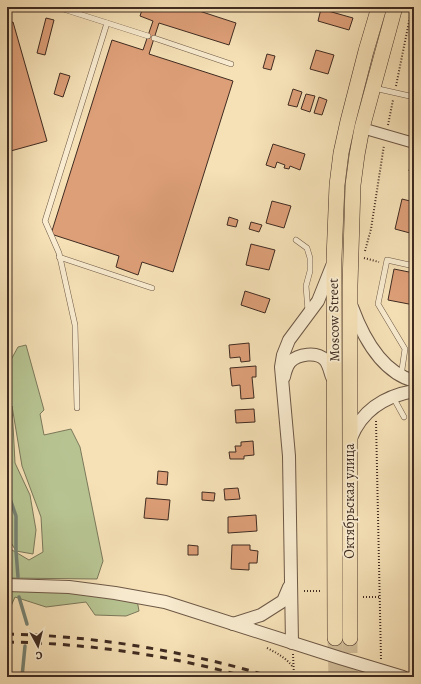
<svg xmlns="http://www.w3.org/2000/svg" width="421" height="684" font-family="Alegreya,serif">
  <rect width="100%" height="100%" fill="#f6e1b7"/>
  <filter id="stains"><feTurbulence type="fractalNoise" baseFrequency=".005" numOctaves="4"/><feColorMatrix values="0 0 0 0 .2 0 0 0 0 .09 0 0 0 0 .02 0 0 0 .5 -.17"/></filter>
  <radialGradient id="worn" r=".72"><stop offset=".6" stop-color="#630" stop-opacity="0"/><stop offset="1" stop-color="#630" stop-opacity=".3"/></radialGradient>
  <!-- green -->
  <g fill="#b7c492" stroke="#7b785a">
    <polygon points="26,345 44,410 40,414 44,435 71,429 80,447 103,561 97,579 7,578 7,547 29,560 43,552 41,517 22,466 12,406 15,463 30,495 36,530 33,554 16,551 10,541 9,515 7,531 7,381 10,386 7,367 18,347"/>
    <polygon points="7,588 68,589 137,600 139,611 126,616 95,615 86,602 46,607 15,597 8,613"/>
  </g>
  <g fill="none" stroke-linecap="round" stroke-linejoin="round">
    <!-- stream -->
    <g stroke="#788373" stroke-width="3.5">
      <polyline points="7,490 16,516 16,551 18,577"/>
      <polyline points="19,597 27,624"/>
      <polyline points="22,677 25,646"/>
    </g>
  </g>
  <!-- building -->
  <g fill="#dd9f78" stroke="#3f2b21">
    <polygon points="143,7 187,7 236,23 229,45 159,23 149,54 233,81 173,272 142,262 138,275 116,267 119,256 51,234 112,40 143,50 153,21 140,16"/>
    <polygon points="321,9 353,18 349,30 318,21"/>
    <polygon points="46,18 54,20 45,55 37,53"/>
    <polygon points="13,22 47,141 7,152 7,24"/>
    <polygon points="316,50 334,55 328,74 310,69"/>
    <polygon points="267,54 275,56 271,70 263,68"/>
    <polygon points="60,73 70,76 63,97 54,94"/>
    <polygon points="293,89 302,92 297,107 288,105"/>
    <polygon points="306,94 315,96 310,112 301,109"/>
    <polygon points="319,97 327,100 322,115 314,113"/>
    <polygon points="273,144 305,154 300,170 290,166 289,169 284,168 285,165 277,162 275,168 266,165"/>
    <polygon points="411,161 414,161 414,172 409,171"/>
    <polygon points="402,199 414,202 414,218 410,233 395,229"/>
    <polygon points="272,201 291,206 284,228 266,223"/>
    <polygon points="229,217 238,220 236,227 227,225"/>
    <polygon points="251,222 262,225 259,232 249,229"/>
    <polygon points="251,244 275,250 269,270 246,265"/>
    <polygon points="394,269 414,273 414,305 388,300"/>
    <polygon points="245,291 270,299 265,313 241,305"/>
    <polygon points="249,343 250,361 241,362 240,357 230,358 229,345"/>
    <polygon points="256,366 256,377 252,377 254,398 241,399 240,385 232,386 230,368"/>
    <polygon points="254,409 255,422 236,423 235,410"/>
    <polygon points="253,441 254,455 244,456 244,459 230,459 229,452 236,452 235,446 241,446 241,442"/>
    <polygon points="158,471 168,472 167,485 157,484"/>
    <polygon points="238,488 240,499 225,500 224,489"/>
    <polygon points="202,492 215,493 214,501 202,500"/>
    <polygon points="146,498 170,500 168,520 144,518"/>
    <polygon points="256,515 257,531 228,533 228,517"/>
    <polygon points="188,545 198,546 198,555 188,555"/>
    <polygon points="232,545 250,545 250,550 258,551 257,563 249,563 249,570 231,569"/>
  </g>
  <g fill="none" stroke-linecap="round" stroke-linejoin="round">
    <!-- primary-tunnel -->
    <g stroke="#d1bd99" stroke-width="15" stroke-dasharray="15 8" stroke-linecap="butt">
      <polyline points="335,638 336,677"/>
      <polyline points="350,638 350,677"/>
    </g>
    <!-- service casing -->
    <g stroke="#6d5846" stroke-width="6">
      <g id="service">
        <polyline points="57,7 148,36"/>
        <polyline points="154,38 231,64"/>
        <polyline points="374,88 414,97"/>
        <polyline points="296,240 307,248 310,258 310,271 306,286 308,311"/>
        <polyline points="59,257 152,288"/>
        <polyline points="401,376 405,349 378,304 387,260 414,266"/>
        <polyline points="393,397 404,417"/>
        <polyline points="77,408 75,325 59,253 45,221 107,23"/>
      </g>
    </g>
    <!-- minor casing -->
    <g stroke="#6d5846" stroke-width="12">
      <polyline id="minor" points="362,128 414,143"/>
    </g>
    <!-- tertiary casing -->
    <g stroke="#6d5846" stroke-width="14">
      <g id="tertiary">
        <path d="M352,307C363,337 381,372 414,381"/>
        <path d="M284,377C285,372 287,366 290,362C298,354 317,351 325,360C329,365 330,372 332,377"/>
        <path d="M351,438C362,410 385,396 414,391"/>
        <polyline points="7,585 69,587 115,593 165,602 340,658 403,677"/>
        <polyline points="233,624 261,615 283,601 289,587"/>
        <polyline points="292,643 289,456 281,367 283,355 289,340 318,301 332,266"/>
      </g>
    </g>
    <!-- primary casing -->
    <g stroke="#3f2b21" stroke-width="16">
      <g id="primary">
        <polyline points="335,638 334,259 337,185 341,153 348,121 366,51 379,7"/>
        <polyline points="350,638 350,285 353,185 357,155 362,128 395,7"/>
      </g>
    </g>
    <!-- path -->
    <g stroke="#3f2b21" stroke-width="2" stroke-dasharray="1 2" stroke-linecap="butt">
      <polyline points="396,86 412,7"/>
      <polyline points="388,125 393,100"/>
      <polyline points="365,251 371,229 384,145"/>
      <polyline points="364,258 379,262"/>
      <polyline points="376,421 381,659"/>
      <polyline points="304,591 322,591"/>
      <polyline points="363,597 380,597"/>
      <path d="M267,648C277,653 286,658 293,667"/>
      <polyline points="293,654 294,677"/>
    </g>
    <!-- service -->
    <use href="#service" stroke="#f9ecd0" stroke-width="5"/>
    <!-- minor -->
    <use href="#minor" stroke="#f9ecd0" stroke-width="10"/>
    <!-- tertiary -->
    <use href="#tertiary" stroke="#f9ecd0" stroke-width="12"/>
    <!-- primary -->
    <use href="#primary" stroke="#f6e1b7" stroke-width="15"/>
    <!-- rail -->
    <g stroke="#3f2b21" stroke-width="3" stroke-dasharray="7 7" stroke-linecap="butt">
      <path d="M7,634C97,636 185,651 272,677"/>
      <path d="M7,642C68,643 130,650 190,663C209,667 228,672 247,677"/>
    </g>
  </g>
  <g text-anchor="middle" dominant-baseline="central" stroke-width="3.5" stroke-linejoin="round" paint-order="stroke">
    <!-- street labels -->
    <g font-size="14" fill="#3f2b21" stroke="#f9ecd0">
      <text transform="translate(334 320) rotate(-91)">Moscow Street</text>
      <text transform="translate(349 501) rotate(-90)">Октябрьская улица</text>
    </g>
  </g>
  <!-- margin -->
  <rect width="421" height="684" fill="none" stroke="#f6e1b7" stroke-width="24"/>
  <rect x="8" y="8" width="405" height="668" fill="none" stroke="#3f2b21" stroke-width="2"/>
  <rect x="12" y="12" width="397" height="660" fill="none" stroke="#3f2b21"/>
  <!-- north arrow -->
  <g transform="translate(38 646) rotate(173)" stroke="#f9ecd0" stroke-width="3" paint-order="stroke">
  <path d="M0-3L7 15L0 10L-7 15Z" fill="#3f2b21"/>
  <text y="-6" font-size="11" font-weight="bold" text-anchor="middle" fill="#3f2b21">С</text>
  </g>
  <rect width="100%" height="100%" filter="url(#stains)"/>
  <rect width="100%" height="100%" fill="url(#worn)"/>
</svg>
